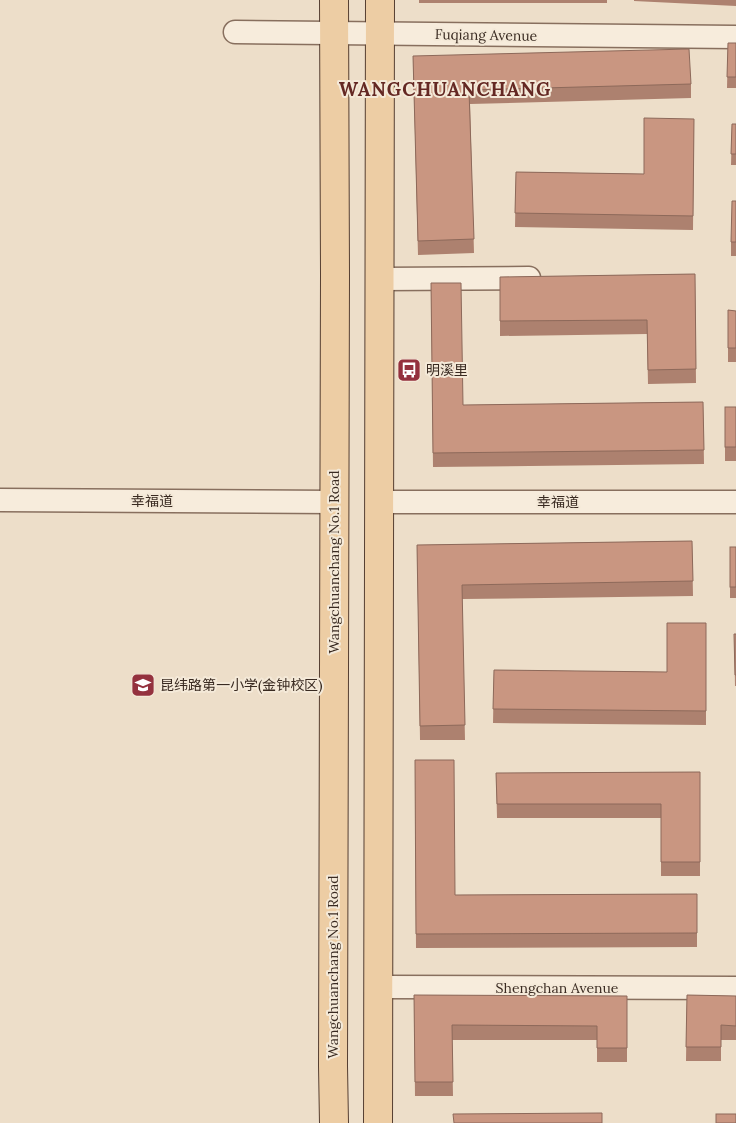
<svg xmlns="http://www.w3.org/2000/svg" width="736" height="1123" font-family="Lora,'Noto Sans SC',serif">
  <rect width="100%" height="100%" fill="#eddec9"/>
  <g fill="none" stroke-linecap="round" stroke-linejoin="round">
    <!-- minor casing -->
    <g stroke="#886f5e" stroke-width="25">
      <g id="minor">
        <polyline points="235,32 736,37"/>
        <polyline points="380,279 529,278"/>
        <polyline points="0,500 335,502"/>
        <polyline points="380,502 736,502"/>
        <polyline points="379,987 736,988"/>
      </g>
    </g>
    <!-- major casing -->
    <g stroke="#563f32" stroke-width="30">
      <g id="major">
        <polyline points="334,0 335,275 333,1066 334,1123"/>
        <polyline points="378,1123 380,0"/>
      </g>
    </g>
    <!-- minor -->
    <use href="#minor" stroke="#f7ecdc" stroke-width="22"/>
    <!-- major -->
    <use href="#major" stroke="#edcda4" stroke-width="28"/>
  </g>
  <!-- wall -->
  <g fill="#ad816f">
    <rect x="419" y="0" width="188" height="3"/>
    <polygon points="634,0 736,0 736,6 634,1"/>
    <polygon points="728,43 736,43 736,88 727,88"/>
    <polygon points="413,56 691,84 691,98 470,104 474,253 418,255"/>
    <polygon points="694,119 693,230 515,227 516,172 644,174"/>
    <polygon points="732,124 736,124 736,165 731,165"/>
    <polygon points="736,201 736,256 731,256 731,242"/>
    <polygon points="695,274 696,383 648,384 647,334 500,336 500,277"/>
    <polygon points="431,283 463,405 703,402 704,464 433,467"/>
    <polygon points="728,310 736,311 736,362 728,362"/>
    <rect x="725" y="407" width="11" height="54"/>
    <polygon points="692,541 693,596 462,599 465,740 420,740 417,545"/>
    <rect x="730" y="547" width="6" height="51"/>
    <polygon points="706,623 706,725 493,723 494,670 667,672"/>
    <polygon points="734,634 736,634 736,686 735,686"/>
    <polygon points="415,760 455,895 697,894 697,947 416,948"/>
    <polygon points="700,772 700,876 661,876 661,818 497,818 496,773"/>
    <polygon points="414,995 627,996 627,1062 597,1062 597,1040 452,1040 453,1096 415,1096"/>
    <polygon points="687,995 736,996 736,1040 721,1040 721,1061 686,1061"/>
  </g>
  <!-- building -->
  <g fill="#c99681" stroke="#8d695a">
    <polygon points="728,43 736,43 736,77 727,77"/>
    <polygon points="689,49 691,84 469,90 474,239 418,241 413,56"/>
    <polygon points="644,118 694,119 693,216 515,213 516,172 644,174"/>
    <polygon points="732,124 736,124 736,154 731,154"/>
    <polygon points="732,201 736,201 736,242 731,242"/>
    <polygon points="695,274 696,369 648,370 647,320 500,321 500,277"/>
    <polygon points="431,283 461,283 463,405 703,402 704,450 433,453"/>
    <polygon points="728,310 736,311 736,348 728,348"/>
    <rect x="725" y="407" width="11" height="40"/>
    <polygon points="692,541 693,581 462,585 465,725 420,726 417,545"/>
    <rect x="730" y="547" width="6" height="40"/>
    <polygon points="667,623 706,623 706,711 493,709 494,670 667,672"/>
    <polygon points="734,634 736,634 736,675 735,675"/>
    <polygon points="415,760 454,760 455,895 697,894 697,933 416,934"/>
    <polygon points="700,772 700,862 661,862 661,804 497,804 496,773"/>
    <polygon points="414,995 627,996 627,1048 597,1048 597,1026 452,1025 453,1082 415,1082"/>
    <polygon points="687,995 736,996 736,1026 721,1025 721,1047 686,1047"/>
    <polygon points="602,1113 602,1123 454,1123 453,1114"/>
    <rect x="716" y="1114" width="20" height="9"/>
  </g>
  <!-- icons -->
  <defs>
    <g id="bus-square" transform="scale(1.25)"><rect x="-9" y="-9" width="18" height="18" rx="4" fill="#94313e" stroke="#f4e9d8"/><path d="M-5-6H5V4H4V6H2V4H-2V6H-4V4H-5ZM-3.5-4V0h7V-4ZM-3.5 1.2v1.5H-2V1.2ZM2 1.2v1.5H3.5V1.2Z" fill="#fff"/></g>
    <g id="school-square" transform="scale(1.25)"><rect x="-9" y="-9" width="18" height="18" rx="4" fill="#94313e" stroke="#f4e9d8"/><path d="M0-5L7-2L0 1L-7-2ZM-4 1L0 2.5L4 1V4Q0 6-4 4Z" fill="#fff"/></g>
  </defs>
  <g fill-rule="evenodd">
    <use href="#bus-square" x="409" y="370"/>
    <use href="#school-square" x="143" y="685"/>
  </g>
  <g text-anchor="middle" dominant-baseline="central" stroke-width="4" stroke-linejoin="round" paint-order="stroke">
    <!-- street labels -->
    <g font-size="14" fill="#392a21" stroke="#f4e9d8">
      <text transform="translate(486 35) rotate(1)">Fuqiang Avenue</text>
      <text x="152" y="501">幸福道</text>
      <text x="558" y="502">幸福道</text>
      <text transform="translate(334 562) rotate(-90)">Wangchuanchang No.1 Road</text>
      <text transform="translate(333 967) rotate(-90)">Wangchuanchang No.1 Road</text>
      <text x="557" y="988">Shengchan Avenue</text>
    </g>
    <!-- poi labels -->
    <g font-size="14" fill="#392a21" stroke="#f4e9d8" text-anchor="start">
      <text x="426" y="370">明溪里</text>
      <text x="160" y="685">昆纬路第一小学(金钟校区)</text>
    </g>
    <!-- district labels -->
    <g font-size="19" font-weight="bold" letter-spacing="1" fill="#642823" stroke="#f4e9d8">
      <text x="445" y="89">WANGCHUANCHANG</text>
    </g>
  </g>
</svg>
